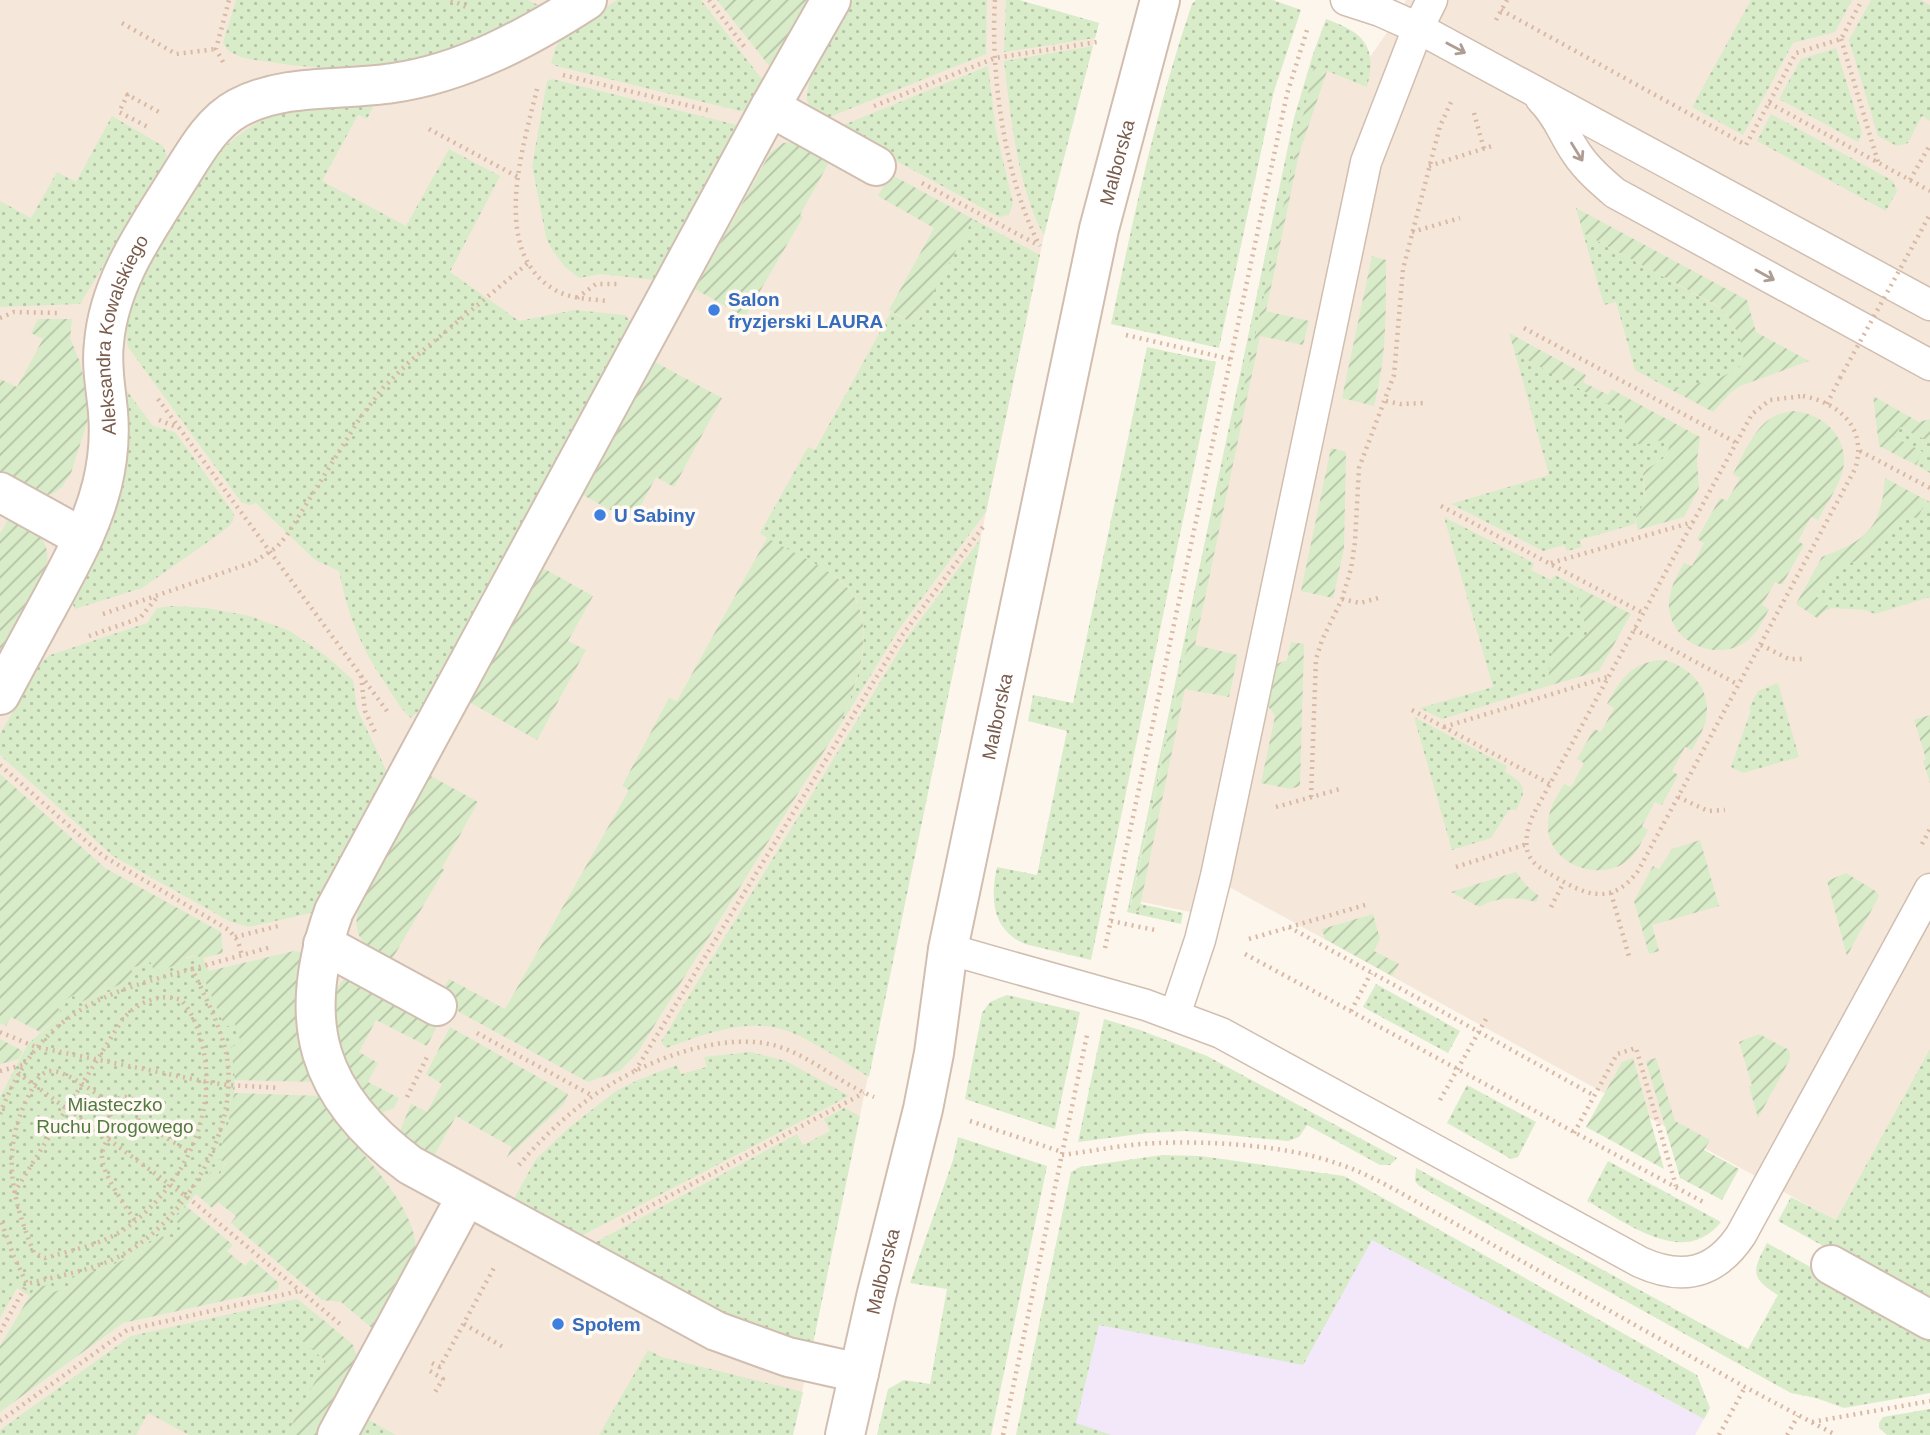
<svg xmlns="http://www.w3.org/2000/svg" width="1930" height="1435" font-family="Arial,sans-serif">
  <defs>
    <pattern id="grass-dots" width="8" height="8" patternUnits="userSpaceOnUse" patternTransform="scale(1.75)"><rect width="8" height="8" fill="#d8ecc9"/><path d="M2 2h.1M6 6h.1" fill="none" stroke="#b4c2a5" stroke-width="1.8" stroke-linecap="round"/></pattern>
    <pattern id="garden-furrows" width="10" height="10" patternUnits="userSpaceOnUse" patternTransform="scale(1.75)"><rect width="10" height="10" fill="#d8ecc9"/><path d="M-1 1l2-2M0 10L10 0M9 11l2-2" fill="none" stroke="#b4c2a5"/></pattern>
  </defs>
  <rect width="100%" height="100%" fill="#fdf6ec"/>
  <!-- residential -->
  <g fill="#f5e8da">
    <polygon points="0,0 1019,0 1099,23 1048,216 797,1416 791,1435 0,1435"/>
    <polygon points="1406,0 1930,0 1930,1319 1835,1220 1204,873 1195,913 1138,901 1312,61 1356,77 1402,11"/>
  </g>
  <!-- education -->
  <polygon fill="#f3e8fa" points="1135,1167 1280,1190 1704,1419 1695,1435 1073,1435"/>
  <!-- grass -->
  <g fill="url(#grass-dots)">
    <path d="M236,0H528L540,6C445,60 379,79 270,62C255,60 229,58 223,43Z"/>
    <polygon points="617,0 701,0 767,86 753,110 740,111 556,66 551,63 555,49 563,36"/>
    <path d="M853,0H987L986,54L822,120C817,115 810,110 808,103C801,79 841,22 853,0Z"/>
    <polygon points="1006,0 1019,0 1099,23 1095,38 1004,52"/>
    <path d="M1196,0H1273L1301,10L1274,91L1219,348L1111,324C1134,216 1156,109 1192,4Z"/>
    <polygon points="1751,0 1852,0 1835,32 1793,43 1743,135 1692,107"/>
    <polygon points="1871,0 1921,0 1930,5 1930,121 1922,116 1908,143 1897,146 1878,136 1849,40"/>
    <path d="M1326,19C1363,32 1378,46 1367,87L1315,66L1130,908L1139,911L1140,904L1183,913L1181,924L1127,912L1294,118L1313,54Z"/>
    <path d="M1093,46L1044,235C1018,190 1010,113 1004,61Z"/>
    <polygon points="1836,48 1862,133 1858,142 1779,99 1801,59"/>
    <polygon points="988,66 996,131 1013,203 1009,215 999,217 836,128"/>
    <polygon points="552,79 737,125 741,132 655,280 601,274 579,278 565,267 552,250 546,237 532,166 547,81"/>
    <path d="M375,103L367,119L358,115L322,181L406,226L449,149L500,176L450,272L519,321L575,310L625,315L633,325L428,702L411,718C400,708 393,696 385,683C360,646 348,615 339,571L315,560L256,503L249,505L241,502L128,347C116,305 181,200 207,166C220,150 238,134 255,124C292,104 334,105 375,103Z"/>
    <polygon points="1771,114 1893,181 1897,191 1886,211 1757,141"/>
    <polygon points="112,116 163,146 167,156 160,175 80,304 0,307 0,201 31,218 57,172 76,182"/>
    <path d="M973,219L1040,255L986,512L899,629L836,732C857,687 887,613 836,577C812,560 784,550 760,533L808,447L815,450L891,312L916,325Z"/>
    <path d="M1583,233L1722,309C1732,322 1751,350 1741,366L1718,379L1670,389L1635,370L1616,302L1604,305Z"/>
    <path d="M1147,347L1216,362L1091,960L1025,944C992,930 990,898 997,867L1037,875L1067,731L1028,721L1033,695L1073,703Z"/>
    <path d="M1515,353L1620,411L1643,445L1663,439L1669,442C1671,460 1655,462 1644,471L1643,483L1646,500L1636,517L1635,524L1580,540L1582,547L1567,551L1564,545L1543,551L1451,504L1549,475Z"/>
    <path d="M124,387L153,426L175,432L233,512C236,522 229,526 222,532L142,588L75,609L72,602C96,558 121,515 124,464C126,439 124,413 124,387Z"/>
    <polygon points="1899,426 1930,442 1930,473 1916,465 1922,452 1894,437"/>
    <polygon points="1926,500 1930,502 1930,597 1875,614 1865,610 1832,608 1815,598 1830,573 1872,553 1899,519 1907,517 1918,518"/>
    <path d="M1444,517L1534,563L1531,570L1551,580L1555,575L1581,589C1576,609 1593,622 1586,637L1557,641L1552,652L1548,686L1442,719L1420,708L1493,687Z"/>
    <path d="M981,538L869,1077C843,1062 801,1031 772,1027C737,1021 699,1036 666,1048L661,1042L907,638Z"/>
    <polygon points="172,606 207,608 250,616 290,631 326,656 353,680 357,709 388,774 315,912 249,927 231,922 113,856 0,755 0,734 42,661 50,655 147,623 157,608"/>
    <polygon points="1778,683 1799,757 1743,773 1731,767 1751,710 1749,708 1758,691"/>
    <path d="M1414,717L1507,766L1505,772C1525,784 1528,788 1516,810H1509L1491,838L1452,850Z"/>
    <path d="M196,955L203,958L209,971L203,976L225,1027L235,1023L242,1044L232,1047C240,1084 231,1123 218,1158L226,1162L219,1176L211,1172L196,1194L175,1219L182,1227L169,1242L160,1234C135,1259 105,1269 72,1278L74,1286L53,1292L51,1285L37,1288L29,1296L17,1288L0,1318V1097L28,1044L62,1014L56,1006L73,995L80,1003L134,978L131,968L151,962L154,971Z"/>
    <polygon points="1376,984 1460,1031 1448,1053 1363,1007"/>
    <polygon points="1007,995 1080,1012 1055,1129 965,1099 982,1013 990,1002"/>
    <polygon points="1104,1019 1140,1030 1207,1056 1397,1158 1390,1165 1380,1165 1307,1125 1299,1137 1288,1141 1185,1131 1147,1133 1078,1142"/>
    <polygon points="1930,1049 1930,1305 1778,1221 1791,1197 1836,1220"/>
    <polygon points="750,1052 786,1061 849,1096 581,1236 514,1199 536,1159 571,1126 616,1091 638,1080 677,1065 681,1074 707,1067 704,1057"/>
    <polygon points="1467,1085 1536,1122 1518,1157 1511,1159 1447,1123"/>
    <polygon points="844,1108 860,1116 813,1344 774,1335 727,1316 594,1243 797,1134 803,1145 830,1131 824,1119"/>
    <polygon points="958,1137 1047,1166 991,1435 877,1435 888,1389 904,1380 930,1384 947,1289 910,1283 953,1160"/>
    <polygon points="1162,1155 1200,1156 1344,1176 1697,1375 1710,1408 1704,1419 1372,1240 1303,1365 1099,1325 1076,1423 1112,1435 1016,1435 1071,1172 1080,1167"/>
    <path d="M1608,1161L1721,1222C1684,1269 1626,1222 1587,1201Z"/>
    <path d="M1416,1168L1748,1349L1778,1295C1750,1278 1752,1271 1767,1243L1930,1333V1393L1844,1408L1816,1398L1791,1393L1419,1186L1415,1181Z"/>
    <polygon points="297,1299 320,1317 301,1340 326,1361 286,1435 189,1435 148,1413 136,1435 0,1435 0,1430 131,1336"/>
    <polygon points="648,1350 662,1357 803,1392 793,1435 599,1435"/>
    <polygon points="1930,1409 1930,1435 1887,1435 1879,1428 1879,1423 1883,1417"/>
    <polygon points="367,1419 396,1435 358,1435"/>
  </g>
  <!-- garden -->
  <g fill="url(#garden-furrows)">
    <polygon points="717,0 814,0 774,72"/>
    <polygon points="1314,66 1327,71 1299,154 1266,311 1309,321 1303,345 1260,336 1195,645 1238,655 1229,697 1185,689 1139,911 1130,909"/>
    <polygon points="795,142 832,157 800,215 803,217 745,317 695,289 770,153 783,143"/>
    <polygon points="890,174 973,219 916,325 889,310 934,228 878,196"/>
    <path d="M1576,208L1747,300L1756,332L1809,361L1740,386L1730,393L1713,412L1670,389L1718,379L1741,366C1750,351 1731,315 1718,306L1583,233Z"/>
    <path d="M1372,256L1386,260C1386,309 1387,357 1374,406L1342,398Z"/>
    <polygon points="38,319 72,319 70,338 80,362 91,410 71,473 62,487 54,493 44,496 0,478 0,379 17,387 43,339 31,333"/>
    <path d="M1509,333L1586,375L1583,382L1608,395L1611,389L1700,437L1697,460L1699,488L1684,517L1637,530L1636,517L1646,499L1643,474C1652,460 1670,465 1669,442C1652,435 1645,455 1627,437L1624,416L1620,411L1515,353Z"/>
    <polygon points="655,362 722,398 674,487 656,477 632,522 583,495"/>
    <polygon points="1873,396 1919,422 1930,419 1930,442 1900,427 1894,437 1923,452 1916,465 1879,446"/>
    <path d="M1794,411C1827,414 1853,443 1841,476C1836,491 1825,506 1818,520L1811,517L1798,541L1804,545L1782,585L1775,582L1762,605L1769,609C1763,620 1758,632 1748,640C1720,663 1672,645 1669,608C1668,591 1676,577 1684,563L1692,566L1704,543L1697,539L1720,498L1727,501L1740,478L1733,474C1748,446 1759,413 1794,411Z"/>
    <polygon points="1331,448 1346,452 1344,549 1333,598 1301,591"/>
    <path d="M1885,478L1926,500L1918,518L1907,517L1899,519L1883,543L1872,553L1830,573L1815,598L1832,608L1825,611L1817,618L1796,604L1822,557C1867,540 1881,529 1885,478Z"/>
    <path d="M12,512C35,531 55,540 45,574L0,661V534Z"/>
    <path d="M767,538C790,551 816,562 837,578C886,615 856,687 836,732L638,1052L621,1070L588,1082L459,1012L445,985L449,979L505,1009L629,790L622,786L669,698L677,701Z"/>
    <polygon points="543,568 593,596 568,641 586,650 537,740 469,702"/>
    <path d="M1581,589L1631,614L1599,671L1548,686C1549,675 1550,643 1561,638C1567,635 1576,638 1583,638L1588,633L1578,599Z"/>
    <polygon points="1291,642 1304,644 1300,786 1290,789 1261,783 1275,716 1268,706 1277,664 1287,660"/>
    <path d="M1664,660C1691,667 1712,690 1706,719C1704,730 1697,740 1692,750L1685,747L1672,771L1678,775L1662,805L1655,802L1642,826L1648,830C1642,841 1637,853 1627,861C1600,882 1551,866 1548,829C1547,812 1555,798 1564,784L1571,787L1584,763L1577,759L1594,729L1601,732L1614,708L1607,704C1621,678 1633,661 1664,660Z"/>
    <polygon points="1930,715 1930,783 1923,761 1926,759 1914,720"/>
    <polygon points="0,774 105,868 221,932 223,953 203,958 196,955 187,957 183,963 154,972 151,962 131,968 134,978 79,1003 73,995 57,1006 62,1014 40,1032 11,1017 6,1026 0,1023"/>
    <path d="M429,775L478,802L442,868L444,870L391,961C366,946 352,941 358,909Z"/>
    <polygon points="1700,840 1719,906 1652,925 1659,951 1649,954 1634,901 1653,866 1659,869 1672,849"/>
    <path d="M1516,872L1527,886L1539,896L1536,902C1515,896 1498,897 1479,907L1451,892Z"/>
    <polygon points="1846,873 1877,892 1879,896 1847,956 1827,881"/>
    <polygon points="1373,914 1380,939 1374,951 1399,964 1392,976 1325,939 1322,929"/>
    <path d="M294,951L301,952C290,1000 302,1037 315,1082L235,1080L231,1047L241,1043L235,1024L225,1027L203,976L209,971Z"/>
    <path d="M350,976L439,1022L427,1046L376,1020L359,1052L378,1063L368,1082L399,1098L394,1108L376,1115C343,1073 339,1045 332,994L343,980Z"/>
    <polygon points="450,1027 568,1094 564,1104 506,1159 512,1147 456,1116 434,1156 398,1136 411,1104 427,1112 442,1084 426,1074"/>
    <polygon points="1759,1034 1789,1050 1790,1059 1758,1118 1749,1087 1752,1085 1739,1042"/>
    <polygon points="0,1039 23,1051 19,1059 0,1064"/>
    <polygon points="1633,1058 1664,1169 1586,1127 1622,1062"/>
    <polygon points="1656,1058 1675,1121 1710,1140 1704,1150 1739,1169 1722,1200 1680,1178 1646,1061"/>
    <path d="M234,1093L322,1096C328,1107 334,1119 342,1129C365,1156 422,1216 415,1253L374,1330L341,1302L322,1300L231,1223L236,1216L218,1202L212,1208L196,1194L211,1172L219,1176L226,1163L217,1158L227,1130Z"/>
    <path d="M186,1206L233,1245L227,1251L245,1266L251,1259L279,1283L278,1289L123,1323L0,1412V1346L32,1292L39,1287L51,1284L53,1292L74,1286L72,1278C105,1269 135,1259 160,1234L169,1242L182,1227L174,1219Z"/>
    <polygon points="320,1317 353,1345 358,1360 317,1435 286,1435 326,1361 301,1340"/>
  </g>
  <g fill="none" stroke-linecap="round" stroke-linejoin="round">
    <!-- lane casing -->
    <g stroke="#d1beb0" stroke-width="33">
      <g id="lane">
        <polyline points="1346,0 1380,11 1418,28 1930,305"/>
        <path d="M1541,99C1559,117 1563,134 1577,154C1587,169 1601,181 1615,193L1930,365"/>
        <path d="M948,949L1146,1005L1221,1033L1640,1262C1682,1281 1715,1274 1741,1235L1930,889"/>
        <polyline points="1175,1015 1200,940 1216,876 1366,162 1418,28 1432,0"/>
      </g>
    </g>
    <!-- street casing -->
    <g stroke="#d1beb0" stroke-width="42">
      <g id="street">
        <path d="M831,0L770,107L334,911C295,1021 316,1095 410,1165L716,1331L788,1357L859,1373"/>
        <polyline points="770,107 876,166"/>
        <polyline points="0,492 83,538"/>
        <path id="s1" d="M0,695C16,665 32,635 48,606C69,567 91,529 102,485C108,461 110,436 108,412C106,389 101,366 104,343C109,282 146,231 177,181C193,156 210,123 238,108C285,83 342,91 393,83C463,73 528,38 587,0"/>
        <polyline points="323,944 437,1006"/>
        <polyline points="1831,1265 1930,1320"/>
        <polyline points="337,1435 466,1197"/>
        <path id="s2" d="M845,1435L876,1297L923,1109L934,1053L948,949L1099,229L1160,0"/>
      </g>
    </g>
    <!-- path -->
    <g stroke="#d9b8a5" stroke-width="4.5" stroke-dasharray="2 5" stroke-linecap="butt">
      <polyline points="451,0 466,7"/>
      <polyline points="709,0 746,49"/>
      <path d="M995,0C990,73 1005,181 1040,246"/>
      <polyline points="1501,10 1746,145 1796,53 1841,39 1862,0"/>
      <polyline points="1496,20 1507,0"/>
      <polyline points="122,23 176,54 216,49"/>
      <polyline points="1841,39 1878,162"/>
      <polyline points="223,62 216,49 229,0"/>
      <polyline points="563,75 711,111"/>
      <path d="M537,89C523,147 489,252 555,290C571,299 590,299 608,301"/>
      <polyline points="126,94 161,113"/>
      <polyline points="128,94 119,112 150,128"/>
      <polyline points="1769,103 1930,191"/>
      <polyline points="874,106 995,58 1097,42"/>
      <polyline points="1474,113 1484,149"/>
      <polyline points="429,129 518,177"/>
      <polyline points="1429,166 1495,145"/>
      <polyline points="1910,180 1930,145"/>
      <polyline points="922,183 1038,245"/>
      <polyline points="1921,231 1930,214"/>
      <polyline points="1412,232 1460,218"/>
      <polyline points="577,298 596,284 618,284"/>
      <polyline points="0,318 14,312 57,313"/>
      <polyline points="1524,328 1735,442"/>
      <polyline points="1126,335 1230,359"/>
      <path d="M1803,396C1840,403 1868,429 1855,469L1638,871C1611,907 1585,895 1552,875C1543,870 1532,864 1528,853C1524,841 1528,827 1533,815L1752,414L1770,400Z"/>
      <polyline points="158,399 387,711"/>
      <polyline points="1386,401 1400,404 1425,403"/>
      <polyline points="1827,404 1840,378"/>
      <polyline points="159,420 179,428"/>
      <polyline points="1860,451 1930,488"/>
      <polyline points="1441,506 1643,613"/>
      <polyline points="1551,563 1693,522"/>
      <polyline points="1342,599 1360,603 1382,597"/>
      <polyline points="103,614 254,562 277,547 287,535 360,418 383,388 408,363 528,263"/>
      <polyline points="1634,629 1739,685"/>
      <polyline points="89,636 140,618 158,596"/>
      <polyline points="1761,645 1789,659 1804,659"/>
      <polyline points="361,676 365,711 375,732"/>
      <polyline points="1412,710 1550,784"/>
      <polyline points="1444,727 1608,677"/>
      <polyline points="0,765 103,856 229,930 238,941 242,956"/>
      <polyline points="1311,797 1316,659 1322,640 1342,599 1351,569 1355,542 1359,468 1394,375 1403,269 1440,126 1452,100"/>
      <polyline points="1678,797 1708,811 1725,810"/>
      <polyline points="1276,807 1340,789"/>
      <polyline points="1922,844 1930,829"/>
      <polyline points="1456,867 1527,844"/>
      <polyline points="1611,893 1630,960"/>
      <polyline points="1551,907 1564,882"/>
      <polyline points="1111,921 1155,930"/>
      <polyline points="1289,927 1595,1096"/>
      <polyline points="235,937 278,926"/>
      <polyline points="1249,939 1365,905"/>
      <polyline points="1105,948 1287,94 1308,27"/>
      <polyline points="1245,954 1705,1203"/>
      <polyline points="192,969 271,947"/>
      <polyline points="1351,1011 1371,973"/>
      <polyline points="0,1032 36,1047 207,1082 228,1085 280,1088"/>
      <polyline points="477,1033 593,1096"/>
      <polyline points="0,1071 23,1065"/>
      <polyline points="635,1071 903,634 983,527"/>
      <polyline points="18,1073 191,1200 340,1324"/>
      <circle cx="125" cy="1112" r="15"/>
      <polyline points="407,1097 428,1055"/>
      <polyline points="1440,1100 1486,1019"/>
      <path d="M0,1114C38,1015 97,994 192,969C205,997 221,1026 227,1058C239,1131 184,1224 118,1257C90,1271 57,1276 27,1284L14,1257L0,1218"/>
      <polyline points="138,1120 191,1153"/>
      <polyline points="970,1121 1062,1152"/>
      <path d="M117,1125C111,1134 103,1144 102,1155C101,1173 125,1205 135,1221"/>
      <polyline points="1574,1133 1617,1054 1636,1048 1676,1186"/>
      <path d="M1062,1155C1094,1151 1126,1144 1158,1143C1213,1141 1286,1145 1339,1164C1357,1170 1375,1179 1392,1188L1745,1387L1836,1435"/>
      <path d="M519,1165C540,1140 566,1115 593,1096C639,1063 723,1028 780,1047C813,1058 841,1084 874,1097"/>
      <path d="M14,1193C50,1135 86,1078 122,1020C136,1003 160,992 181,1000C194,1014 201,1035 204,1053C216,1119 182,1186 129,1226C105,1244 73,1250 45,1258L34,1253C11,1196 0,1150 30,1093C35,1084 39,1072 51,1071C67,1070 98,1096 112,1104"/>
      <polyline points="622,1221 864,1093"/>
      <polyline points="464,1324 503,1347"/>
      <polyline points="0,1332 27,1284"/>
      <polyline points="432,1363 440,1367 495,1266"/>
      <polyline points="430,1371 443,1379 435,1392"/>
      <polyline points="0,1421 127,1330 299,1291"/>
      <polyline points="1812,1422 1930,1401"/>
      <polyline points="1003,1435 1087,1035"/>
      <polyline points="1719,1435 1745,1387"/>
      <polyline points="1787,1435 1798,1416"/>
    </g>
    <!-- lane -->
    <use href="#lane" stroke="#fff" stroke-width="30"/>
    <!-- street -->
    <use href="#street" stroke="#fff" stroke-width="38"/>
    <!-- path-bridge -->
    <polyline stroke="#d9b8a5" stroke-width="4.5" stroke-dasharray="2 5" stroke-linecap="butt" points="1840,378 1921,231"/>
  </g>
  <!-- one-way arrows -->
  <defs><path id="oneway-shaft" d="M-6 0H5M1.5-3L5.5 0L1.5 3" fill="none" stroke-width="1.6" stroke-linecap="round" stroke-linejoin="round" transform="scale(1.75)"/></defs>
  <g stroke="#af9d94">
    <use href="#oneway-shaft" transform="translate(1456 48) rotate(28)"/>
    <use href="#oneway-shaft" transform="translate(1577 152) rotate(58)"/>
    <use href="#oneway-shaft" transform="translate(1765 275) rotate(29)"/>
  </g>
  <!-- markers -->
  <g fill="#3f7fe0" stroke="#fffaf3" stroke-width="2.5">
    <circle cx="714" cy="310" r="7"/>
    <circle cx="600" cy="515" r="7"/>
    <circle cx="558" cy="1324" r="7"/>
  </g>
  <g text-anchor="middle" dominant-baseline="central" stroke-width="7" stroke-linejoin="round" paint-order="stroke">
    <!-- street labels -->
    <g font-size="19" fill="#7a5c4d" stroke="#fffaf3">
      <text stroke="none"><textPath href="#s2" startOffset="1302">Malborska</textPath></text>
      <text stroke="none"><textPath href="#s1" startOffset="388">Aleksandra Kowalskiego</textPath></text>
      <text stroke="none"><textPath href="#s2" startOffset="735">Malborska</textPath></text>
      <text stroke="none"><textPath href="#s2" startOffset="168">Malborska</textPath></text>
    </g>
    <!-- shop labels -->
    <g font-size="19" font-weight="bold" fill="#366cbe" stroke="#fffaf3" text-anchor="start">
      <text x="728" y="299">Salon<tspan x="728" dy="22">fryzjerski LAURA</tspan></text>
      <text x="614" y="515">U Sabiny</text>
      <text x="572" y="1324">Społem</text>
    </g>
    <!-- park labels -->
    <g font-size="19" fill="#537a41" stroke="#fffaf3">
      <text x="115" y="1104">Miasteczko<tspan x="115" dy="22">Ruchu Drogowego</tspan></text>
    </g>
  </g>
</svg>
